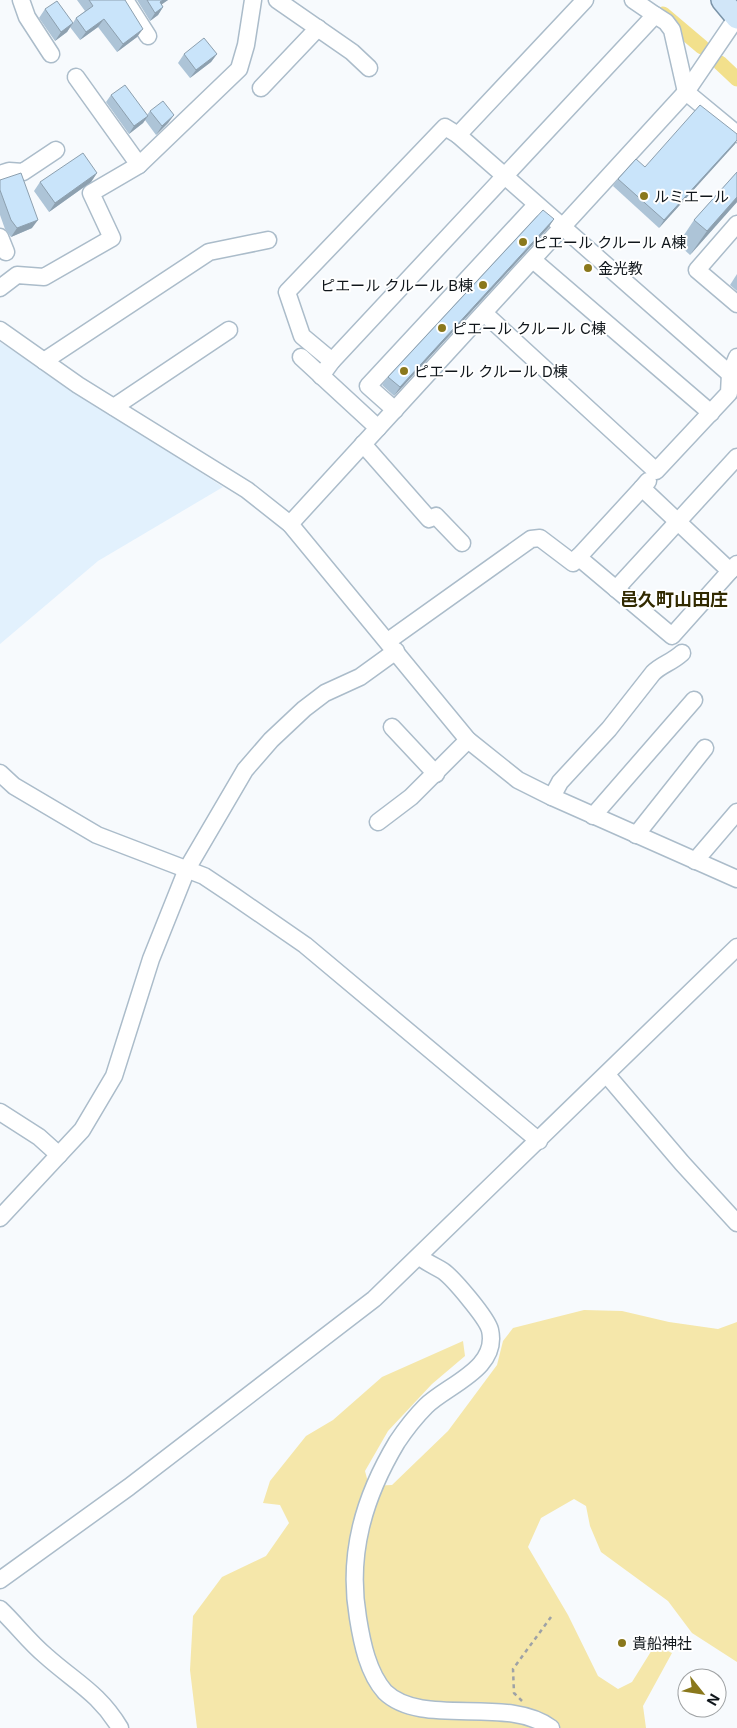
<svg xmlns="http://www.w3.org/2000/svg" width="737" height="1728" font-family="Inter,'Noto Sans JP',sans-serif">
  <rect width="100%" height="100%" fill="#f7fafd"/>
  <!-- built -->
  <polygon fill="#e2f1fd" points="0,342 223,487 98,561 0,644"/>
  <!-- green -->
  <polygon fill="#f5e7aa" points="584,1310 622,1311 669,1322 718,1329 737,1322 737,1662 692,1633 668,1601 601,1552 590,1526 586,1506 574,1499 541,1518 528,1547 568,1615 598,1676 618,1689 632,1682 655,1645 672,1653 643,1706 646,1728 197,1728 190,1670 193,1616 222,1577 266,1556 289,1523 280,1505 263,1503 270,1481 306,1436 333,1420 382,1377 463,1341 465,1356 432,1384 388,1431 365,1471 369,1486 392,1485 448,1431 497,1365 503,1341 513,1328"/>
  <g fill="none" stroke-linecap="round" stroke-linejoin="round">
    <!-- canal -->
    <g stroke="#f2e08c" stroke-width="15">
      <polyline points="663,14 702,47"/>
      <polyline points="720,63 737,79"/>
    </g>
    <!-- minor casing -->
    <g stroke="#abbcca" stroke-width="19">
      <g id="minor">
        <polyline points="21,0 27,17 51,54"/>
        <polyline points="125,0 148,36"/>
        <polyline points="277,0 352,52 369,68"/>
        <polyline points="585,0 458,135 730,374"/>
        <polyline points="633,0 655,15"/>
        <polyline points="76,77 139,165"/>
        <polyline points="261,88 318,28"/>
        <polyline points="0,174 9,171 23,172 56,150"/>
        <polyline points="737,224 697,270 737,304"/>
        <polyline points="0,237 6,252"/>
        <polyline points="533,260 711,413"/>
        <polyline points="0,288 17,275 44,277 112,238 91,193 139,165 239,69 246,45 253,0"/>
        <polyline points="484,313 656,471 729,393 730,374 737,357"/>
        <polyline points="0,330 78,385 247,490 290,524 468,740 518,780 552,797 737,879"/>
        <polyline points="301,357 378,428"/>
        <polyline points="44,361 209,252 268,240"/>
        <polyline points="332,361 302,336 287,292 445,127 458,135"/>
        <polyline points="321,376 332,361 655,15 666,22 672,30 686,92 737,134"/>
        <polyline points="114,407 229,330"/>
        <polyline points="395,410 368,386 536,205"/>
        <polyline points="363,444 429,519 436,516 462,543"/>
        <polyline points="648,481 642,488 730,571 737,564"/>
        <polyline points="290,524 686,92 737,17"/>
        <polyline points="578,557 672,636 730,571"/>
        <polyline points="616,589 737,457"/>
        <polyline points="388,641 531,539 540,538 573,563 642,488"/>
        <polyline points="392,727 436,774"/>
        <polyline points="0,773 14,786 97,835 204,876 234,896 305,945 539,1141"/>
        <path d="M552,797L560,782L609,729L653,673C662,664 671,663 682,653"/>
        <polyline points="593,816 694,700"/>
        <polyline points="378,822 411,797 468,740"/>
        <polyline points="636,835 705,748"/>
        <polyline points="695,861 737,812"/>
        <polyline points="607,1075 682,1163 737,1223"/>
        <polyline points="0,1112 39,1137 59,1155"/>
        <polyline points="0,1218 82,1130 114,1076 151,959 187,869 245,770 271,740 304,709 325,693 360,677 396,651"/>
        <path d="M420,1257C427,1263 435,1266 443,1271C453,1278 487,1318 490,1330C499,1369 447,1385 426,1406C416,1416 405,1430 397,1442C364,1497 347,1554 358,1618C362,1643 368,1673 385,1692C422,1728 507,1695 551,1728"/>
        <polyline points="0,1580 129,1487 374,1299 737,947"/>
        <path d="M0,1609C16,1624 29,1642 46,1656C75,1682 99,1693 120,1728"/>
      </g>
    </g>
    <!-- major casing -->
    <g stroke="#7a93a8" stroke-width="24">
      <polyline id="major" points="722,0 737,18"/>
    </g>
    <!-- path -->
    <polyline stroke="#9ea2a6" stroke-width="2.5" stroke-dasharray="4 4" stroke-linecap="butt" points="522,1701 514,1693 513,1669 551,1617"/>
    <!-- minor -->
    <use href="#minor" stroke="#fff" stroke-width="16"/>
    <!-- major -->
    <use href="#major" stroke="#d1e6f8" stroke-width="21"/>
  </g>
  <!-- wall -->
  <g fill="#adc4d7">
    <polygon points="77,0 125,0 137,37 117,52 98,27 80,40 70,27 67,32 55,41 39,18 45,9 73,23 76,18 85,11"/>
    <polygon points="137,0 168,0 161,4 163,7 158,15 150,21"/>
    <polygon points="184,54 217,54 211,62 190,78 178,63"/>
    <polygon points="111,95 147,115 150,111 174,115 168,123 156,135 145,120 143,123 129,134 106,102"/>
    <polygon points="735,144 659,228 613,186 618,179 645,167"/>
    <polygon points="737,172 737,202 690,255 678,244 694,220"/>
    <polygon points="97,173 91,182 49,212 34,191 40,182"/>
    <polygon points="0,180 32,228 11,237 5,229 0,215"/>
    <polygon points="554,219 548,228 394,396 382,385 388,377"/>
    <polygon points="737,274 737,291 730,285"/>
  </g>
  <!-- shaded-wall -->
  <g fill="#8da0af">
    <polygon points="163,0 168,0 154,10 160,2"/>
    <polygon points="163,7 158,15 150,21 155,13"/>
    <polygon points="104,19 98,27 80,40 86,32"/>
    <polygon points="73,23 67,32 55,41 61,32"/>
    <polygon points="143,29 137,37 117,52 123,44"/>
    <polygon points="217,54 211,62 190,78 196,70"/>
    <polygon points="174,115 168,123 156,135 162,126"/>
    <polygon points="148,116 143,123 129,134 134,126"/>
    <polygon points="737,140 735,144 659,228 664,220"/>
    <polygon points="97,173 91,182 49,212 55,203"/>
    <polygon points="737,197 737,202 690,255 707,231"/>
    <polygon points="554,219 548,228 394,396 400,387"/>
    <polygon points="38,220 32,228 11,237 17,228"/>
  </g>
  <!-- building -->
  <g fill="#c9e4fa" stroke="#8da0af">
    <polygon points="89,0 125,0 143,29 123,44 104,19 86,32 76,18 93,6"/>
    <polygon points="147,0 163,0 160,2 163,7 155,13"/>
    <polygon points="57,1 73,23 61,32 45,9"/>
    <polygon points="204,38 217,54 196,70 184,54"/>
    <polygon points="125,85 148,116 134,126 111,95"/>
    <polygon points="163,101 174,115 162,126 150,111"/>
    <polygon points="700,105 737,134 737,140 664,220 618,179 636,159 645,167"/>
    <polygon points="83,153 97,173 55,203 40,182"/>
    <polygon points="737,172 737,197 707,231 694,220"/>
    <polygon points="21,173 38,220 17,228 11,220 0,190 0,180"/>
    <polygon points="543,210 554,219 400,387 388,377"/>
  </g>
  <!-- markers -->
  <g fill="#8a781c" stroke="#fff" stroke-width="2">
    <circle cx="644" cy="196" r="5"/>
    <circle cx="523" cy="242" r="5"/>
    <circle cx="588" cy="268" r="5"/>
    <circle cx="483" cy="285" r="5"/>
    <circle cx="442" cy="328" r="5"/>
    <circle cx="404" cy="371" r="5"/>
    <circle cx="622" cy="1643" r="5"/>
  </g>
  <g text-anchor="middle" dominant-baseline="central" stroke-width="4" stroke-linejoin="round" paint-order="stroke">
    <!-- poi labels -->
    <g font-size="15" fill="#10161b" stroke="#fff" text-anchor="start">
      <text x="654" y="196">ルミエール</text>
      <text x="533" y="242">ピエール クルール A棟</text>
      <text x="598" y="268">金光教</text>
      <text x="473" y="285" text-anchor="end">ピエール クルール B棟</text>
      <text x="452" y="328">ピエール クルール C棟</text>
      <text x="414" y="371">ピエール クルール D棟</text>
      <text x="632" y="1643">貴船神社</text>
    </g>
    <!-- quarter labels -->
    <g font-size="18" font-weight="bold" fill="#322a00" stroke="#fff">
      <text x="674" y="599">邑久町山田庄</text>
    </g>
  </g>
  <!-- north arrow -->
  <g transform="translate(702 1693) rotate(120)"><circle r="24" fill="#ffffff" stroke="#9fa2a4"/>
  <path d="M0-4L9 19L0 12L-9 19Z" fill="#8a781c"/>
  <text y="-8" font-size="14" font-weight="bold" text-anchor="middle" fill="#10161b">N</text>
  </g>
</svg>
